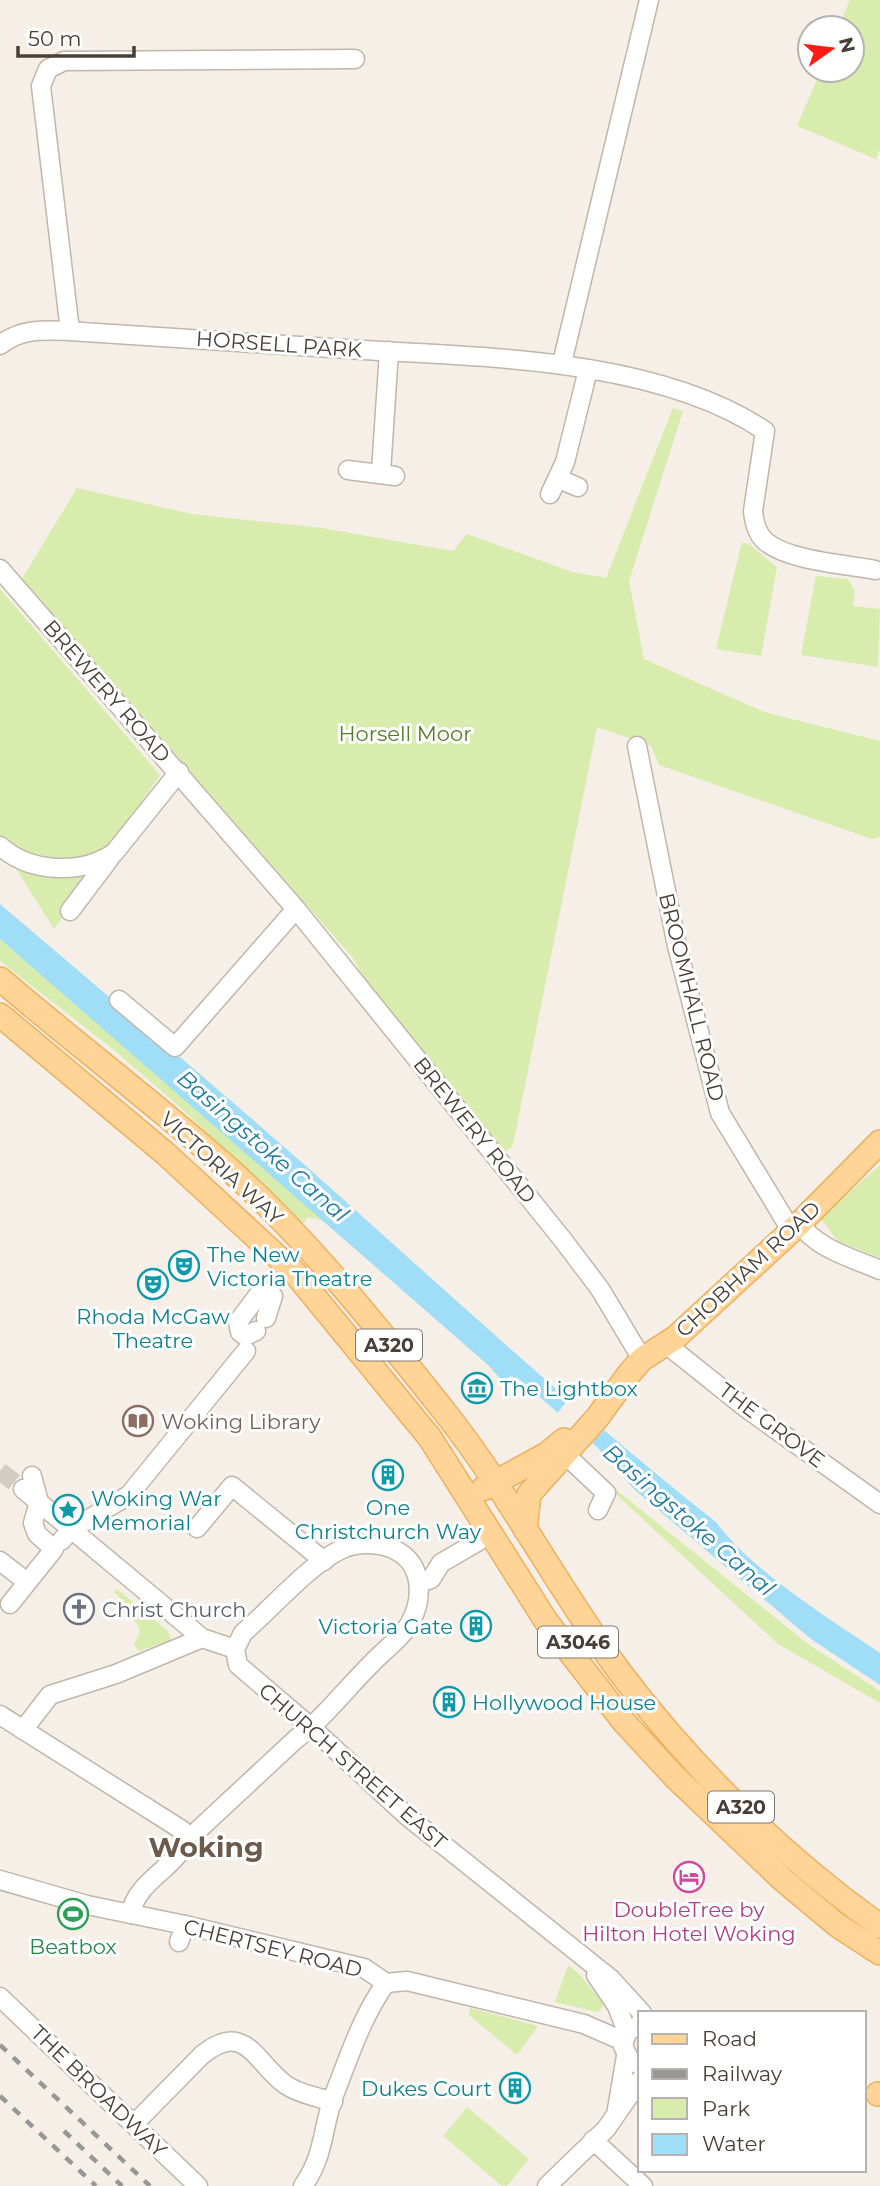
<svg xmlns="http://www.w3.org/2000/svg" width="880" height="2186" font-family="Montserrat,sans-serif">
  <rect width="100%" height="100%" fill="#f5efe7"/>
  <!-- green -->
  <g fill="#d7ecad">
    <polygon points="850,0 880,0 880,149 876,159 797,126 821,70 852,70 852,28 838,28"/>
    <polygon points="673,408 683,411 629,581 644,659 764,712 880,741 880,837 872,839 659,765 651,746 597,727 513,1145 503,1155 365,980 353,958 22,579 77,488 192,514 322,528 453,551 467,534 572,572 606,578"/>
    <path d="M742,542C755,545 766,560 777,567L761,656L716,649Z"/>
    <polygon points="816,576 848,579 855,592 853,606 880,609 878,667 801,655"/>
    <polygon points="0,589 160,775 54,929 0,843"/>
    <polygon points="0,939 327,1221 308,1217 302,1225 180,1107 114,1050 0,961"/>
    <polygon points="880,1165 880,1258 838,1241 820,1218"/>
    <polygon points="579,1460 808,1644 880,1691 880,1703 778,1644"/>
    <polygon points="117,1589 168,1631 171,1640 139,1651 134,1645 140,1632 137,1623 128,1617 132,1610 114,1592"/>
    <polygon points="568,1965 579,1974 602,2002 603,2007 597,2012 555,2002"/>
    <polygon points="470,2008 538,2026 517,2055 469,2015"/>
    <polygon points="467,2107 529,2159 507,2186 502,2186 443,2136"/>
  </g>
  <!-- water -->
  <path fill="#a0ddf6" d="M0,904C118,1005 237,1104 353,1208C472,1315 591,1423 716,1522C751,1570 829,1619 880,1653V1685L811,1639L635,1490L597,1447L519,1379L510,1376L504,1383L488,1365L0,939Z"/>
  <!-- pier -->
  <polygon fill="#f5efe7" points="570,1397 606,1428 590,1445 556,1415"/>
  <g fill="none" stroke-linecap="round" stroke-linejoin="round">
    <!-- minor-tunnel -->
    <polyline stroke="#d3ccc4" stroke-width="18" stroke-dasharray="18 9" stroke-linecap="butt" points="0,1471 23,1489"/>
    <!-- minor casing -->
    <g stroke="#c1b6a9" stroke-width="21">
      <g id="minor">
        <polyline points="70,331 41,86 48,69 64,61 355,59"/>
        <path d="M0,345C21,328 44,330 70,331C167,338 264,344 362,350C486,357 658,359 765,431L753,511C754,521 756,533 765,541C788,561 845,564 875,570"/>
        <polyline points="562,363 649,0"/>
        <polyline points="348,470 395,476"/>
        <polyline points="381,472 389,351"/>
        <polyline points="559,479 578,487"/>
        <polyline points="550,494 565,462 588,370"/>
        <polyline points="0,569 296,909 563,1240 600,1289 642,1359"/>
        <polyline points="637,746 677,946 720,1113 791,1230"/>
        <path d="M0,846C30,873 81,875 114,853L179,772"/>
        <polyline points="70,911 110,858"/>
        <polyline points="119,1000 175,1047 296,909"/>
        <path d="M800,1223C814,1248 855,1259 880,1270"/>
        <polyline points="266,1318 273,1296"/>
        <polyline points="256,1331 245,1336 240,1332 238,1322 262,1290"/>
        <polyline points="666,1344 746,1408 880,1504"/>
        <polyline points="571,1460 606,1493 598,1510"/>
        <polyline points="23,1489 202,1638 235,1649"/>
        <polyline points="197,1528 232,1486 324,1561"/>
        <polyline points="61,1541 72,1529 129,1495 246,1351"/>
        <polyline points="0,1561 27,1582"/>
        <polyline points="419,1583 431,1579 441,1563 479,1541"/>
        <polyline points="10,1604 54,1549 37,1534 33,1523 39,1502 32,1476"/>
        <path d="M0,1715L182,1830C195,1862 136,1875 131,1914"/>
        <polyline points="23,1730 50,1695 116,1674 202,1638"/>
        <path d="M196,1832L296,1739C324,1718 346,1689 371,1664C383,1651 403,1637 411,1621C423,1598 423,1565 397,1551C380,1542 357,1542 340,1550C309,1565 271,1609 243,1633L235,1649L238,1665L312,1728L407,1816L611,1979L642,2013"/>
        <polyline points="0,1880 87,1905 185,1925 364,1968 386,1983 407,1981 584,2024 623,2041"/>
        <polyline points="179,1942 185,1925"/>
        <polyline points="596,1975 617,2006 627,2032"/>
        <polyline points="0,1997 198,2186"/>
        <polyline points="640,2024 627,2032 623,2046 630,2060 640,2065"/>
        <polyline points="617,2109 626,2056"/>
        <path d="M134,2124L202,2055C246,2019 256,2064 286,2085C299,2094 318,2097 333,2102"/>
        <polyline points="593,2140 643,2186"/>
        <path d="M303,2186C325,2155 322,2128 334,2095C349,2057 362,2016 386,1983"/>
        <polyline points="547,2186 606,2129 640,2080"/>
      </g>
    </g>
    <!-- major casing -->
    <g stroke="#edb05e" stroke-width="26">
      <g id="major">
        <path d="M0,979C76,1044 157,1105 231,1171C310,1242 378,1328 444,1411C509,1493 557,1587 619,1671C691,1767 782,1856 880,1926"/>
        <polyline points="0,1015 166,1154 295,1273 430,1438 546,1621 624,1722 675,1777 782,1879 837,1925 880,1953"/>
        <polyline points="483,1489 547,1454 564,1440"/>
        <polyline points="525,1529 529,1494 597,1418 629,1374 642,1359 675,1338 800,1223 880,1142"/>
        <polyline points="878,2094 880,2094"/>
      </g>
    </g>
    <!-- minor -->
    <use href="#minor" stroke="#fff" stroke-width="18"/>
    <!-- major -->
    <use href="#major" stroke="#ffd496" stroke-width="23"/>
    <!-- rail -->
    <g stroke="#979797" stroke-width="4.5" stroke-dasharray="9 9" stroke-linecap="butt">
      <polyline points="0,2045 150,2186"/>
      <polyline points="0,2096 96,2186"/>
      <polyline points="64,2131 122,2186"/>
    </g>
  </g>
  <!-- icons -->
  <defs>
    <g id="theatre-ring" transform="scale(1.575)"><circle r="9.5" fill="#fff" stroke="#0f9aa8" stroke-width="1.5"/><path d="M-5-5.5Q0-4 5-5.5V0Q5 5 0 6Q-5 5-5 0ZM-3.3-2.5H-1v1.5H-3.3ZM1-2.5H3.3v1.5H1ZM-2.8 1Q0 5.5 2.8 1Z" fill="#0f9aa8"/></g>
    <g id="museum-ring" transform="scale(1.575)"><circle r="9.5" fill="#fff" stroke="#0f9aa8" stroke-width="1.5"/><path d="M0-6L6-3V-2H-6V-3ZM-5-1h2V3h-2ZM-1-1h2V3h-2ZM3-1h2V3H3ZM-6 4H6V6H-6Z" fill="#0f9aa8"/></g>
    <g id="library-ring" transform="scale(1.575)"><circle r="9.5" fill="#fff" stroke="#8d6e63" stroke-width="1.5"/><path d="M-6-4Q-3-5.5-.7-3.5V5Q-3 3-6 4ZM6-4Q3-5.5 .7-3.5V5Q3 3 6 4Z" fill="#8d6e63"/></g>
    <g id="building-ring" transform="scale(1.575)"><circle r="9.5" fill="#fff" stroke="#0f9aa8" stroke-width="1.5"/><path d="M-4-6H4V6H1V3H-1V6H-4ZM-2.5-4.3h1.7v1.8h-1.7ZM.8-4.3h1.7v1.8H.8ZM-2.5-1h1.7V.8h-1.7ZM.8-1h1.7V.8H.8Z" fill="#0f9aa8"/></g>
    <g id="sight-ring" transform="scale(1.575)"><circle r="9.5" fill="#fff" stroke="#0f9aa8" stroke-width="1.5"/><path d="M0-6L1.8-2.2L6-1.7L2.9 1.2L3.7 5.4L0 3.3L-3.7 5.4L-2.9 1.2L-6-1.7L-1.8-2.2Z" fill="#0f9aa8"/></g>
    <g id="church-ring" transform="scale(1.575)"><circle r="9.5" fill="#fff" stroke="#6b7280" stroke-width="1.5"/><path d="M-1.2-6h2.4v3.5h3.3v2.4h-3.3V6h-2.4V-.1h-3.3v-2.4h3.3Z" fill="#6b7280"/></g>
    <g id="hotel-ring" transform="scale(1.575)"><circle r="9.5" fill="#fff" stroke="#d1479c" stroke-width="1.5"/><path d="M-6-4.5h1.5V1H6V5H4.5V3h-9V5H-6ZM-4 0a1.8 1.8 0 1 1 3.6 0ZM.5 0V-2.5h3Q6-2.5 6 0Z" fill="#d1479c"/></g>
    <g id="stadium-ring" transform="scale(1.575)"><circle r="9.5" fill="#fff" stroke="#2e9e5b" stroke-width="1.5"/><path d="M0-5a6.5 5 0 1 0 0 10a6.5 5 0 1 0 0-10ZM-3.5-1.8h7v3.6h-7Z" fill="#2e9e5b"/></g>
  </defs>
  <g fill-rule="evenodd">
    <use href="#theatre-ring" x="184" y="1266"/>
    <use href="#theatre-ring" x="153" y="1284"/>
    <use href="#museum-ring" x="477" y="1388"/>
    <use href="#library-ring" x="138" y="1421"/>
    <use href="#building-ring" x="388" y="1475"/>
    <use href="#sight-ring" x="68" y="1510"/>
    <use href="#church-ring" x="79" y="1609"/>
    <use href="#building-ring" x="476" y="1626"/>
    <use href="#building-ring" x="449" y="1702"/>
    <use href="#hotel-ring" x="689" y="1877"/>
    <use href="#stadium-ring" x="73" y="1914"/>
    <use href="#building-ring" x="515" y="2088"/>
  </g>
  <g text-anchor="middle" dominant-baseline="central" stroke-width="6" stroke-linejoin="round" paint-order="stroke">
    <!-- shield labels -->
    <g fill="#fff" stroke="#807972" stroke-width="2">
      <rect x="356" y="1329.5" width="66" height="31" rx="5"/>
      <rect x="538" y="1626.5" width="80" height="31" rx="5"/>
      <rect x="708" y="1791.5" width="66" height="31" rx="5"/>
    </g>
    <g font-size="19" font-weight="bold" fill="#493f36">
      <text x="389" y="1345">A320</text>
      <text x="578" y="1642">A3046</text>
      <text x="741" y="1807">A320</text>
    </g>
    <!-- street labels -->
    <g font-size="21" fill="#493f36" stroke="#fff">
      <text transform="translate(279 344) rotate(4)">HORSELL PARK</text>
      <text transform="translate(107 691) rotate(49)">BREWERY ROAD</text>
      <text transform="translate(692 997) rotate(76)">BROOMHALL ROAD</text>
      <text transform="translate(475 1130) rotate(51)">BREWERY ROAD</text>
      <text transform="translate(222 1168) rotate(42)">VICTORIA WAY</text>
      <text transform="translate(748 1269) rotate(-43)">CHOBHAM ROAD</text>
      <text transform="translate(772 1425) rotate(37)">THE GROVE</text>
      <text transform="translate(353 1766) rotate(41)">CHURCH STREET EAST</text>
      <text transform="translate(273 1948) rotate(14)">CHERTSEY ROAD</text>
      <text transform="translate(99 2091) rotate(44)">THE BROADWAY</text>
    </g>
    <!-- park labels -->
    <g font-size="21" fill="#528024" stroke="#fff">
      <text x="405" y="733">Horsell Moor</text>
    </g>
    <!-- culture labels -->
    <g font-size="21" fill="#0d838f" stroke="#fff" text-anchor="start">
      <text x="207" y="1254">The New<tspan x="207" dy="24">Victoria Theatre</tspan></text>
      <text x="153" y="1316" text-anchor="middle">Rhoda McGaw<tspan x="153" dy="24">Theatre</tspan></text>
      <text x="500" y="1388">The Lightbox</text>
      <text x="91" y="1498">Woking War<tspan x="91" dy="24">Memorial</tspan></text>
      <text x="388" y="1507" text-anchor="middle">One<tspan x="388" dy="24">Christchurch Way</tspan></text>
      <text x="453" y="1626" text-anchor="end">Victoria Gate</text>
      <text x="472" y="1702">Hollywood House</text>
      <text x="492" y="2088" text-anchor="end">Dukes Court</text>
    </g>
    <!-- education labels -->
    <g font-size="21" fill="#785e54" stroke="#fff" text-anchor="start">
      <text x="161" y="1421">Woking Library</text>
    </g>
    <!-- worship labels -->
    <g font-size="21" fill="#5b616d" stroke="#fff" text-anchor="start">
      <text x="102" y="1609">Christ Church</text>
    </g>
    <!-- hotel labels -->
    <g font-size="21" fill="#b23c85" stroke="#fff">
      <text x="689" y="1909">DoubleTree by<tspan x="689" dy="24">Hilton Hotel Woking</tspan></text>
    </g>
    <!-- leisure labels -->
    <g font-size="21" fill="#27864d" stroke="#fff">
      <text x="73" y="1946">Beatbox</text>
    </g>
    <!-- water labels -->
    <g font-size="23" font-style="italic" fill="#237da4" stroke="#fff">
      <text transform="translate(263 1146) rotate(41)">Basingstoke Canal</text>
      <text transform="translate(689 1520) rotate(41)">Basingstoke Canal</text>
    </g>
    <!-- district labels -->
    <g font-size="28" font-weight="bold" fill="#6c5b4c" stroke="#fff">
      <text x="206" y="1847">Woking</text>
    </g>
  </g>
  <!-- legend -->
  <rect x="638" y="2011" width="228" height="161" fill="#ffffff" stroke="#b6b2af" stroke-width="2"/>
  <rect x="652" y="2034" width="35" height="10" fill="#ffd496" stroke="#b6b2af" stroke-width="2"/>
  <text x="702" y="2046" font-size="21" fill="#493f36">Road</text>
  <rect x="652" y="2069" width="35" height="10" fill="#979797" stroke="#b6b2af" stroke-width="2"/>
  <text x="702" y="2081" font-size="21" fill="#493f36">Railway</text>
  <rect x="652" y="2098" width="35" height="21" fill="#d7ecad" stroke="#b6b2af" stroke-width="2"/>
  <text x="702" y="2116" font-size="21" fill="#493f36">Park</text>
  <rect x="652" y="2134" width="35" height="21" fill="#a0ddf6" stroke="#b6b2af" stroke-width="2"/>
  <text x="702" y="2151" font-size="21" fill="#493f36">Water</text>
  <!-- north arrow -->
  <g transform="translate(831 49) rotate(76)"><circle r="33" fill="#ffffff" stroke="#b6b2af" stroke-width="2"/>
  <path d="M0-5L12 26L0 18L-12 26Z" fill="#ff1b14"/>
  <text y="-10" font-size="19" font-weight="bold" text-anchor="middle" fill="#493f36">N</text>
  </g>
  <!-- scale -->
  <path d="M18 46v10h116v-10" fill="none" stroke="#493f36" stroke-width="3.5"/>
  <text x="28" y="46" font-size="21" fill="#493f36" stroke="#ffffff" stroke-width="5" paint-order="stroke">50 m</text>
</svg>
